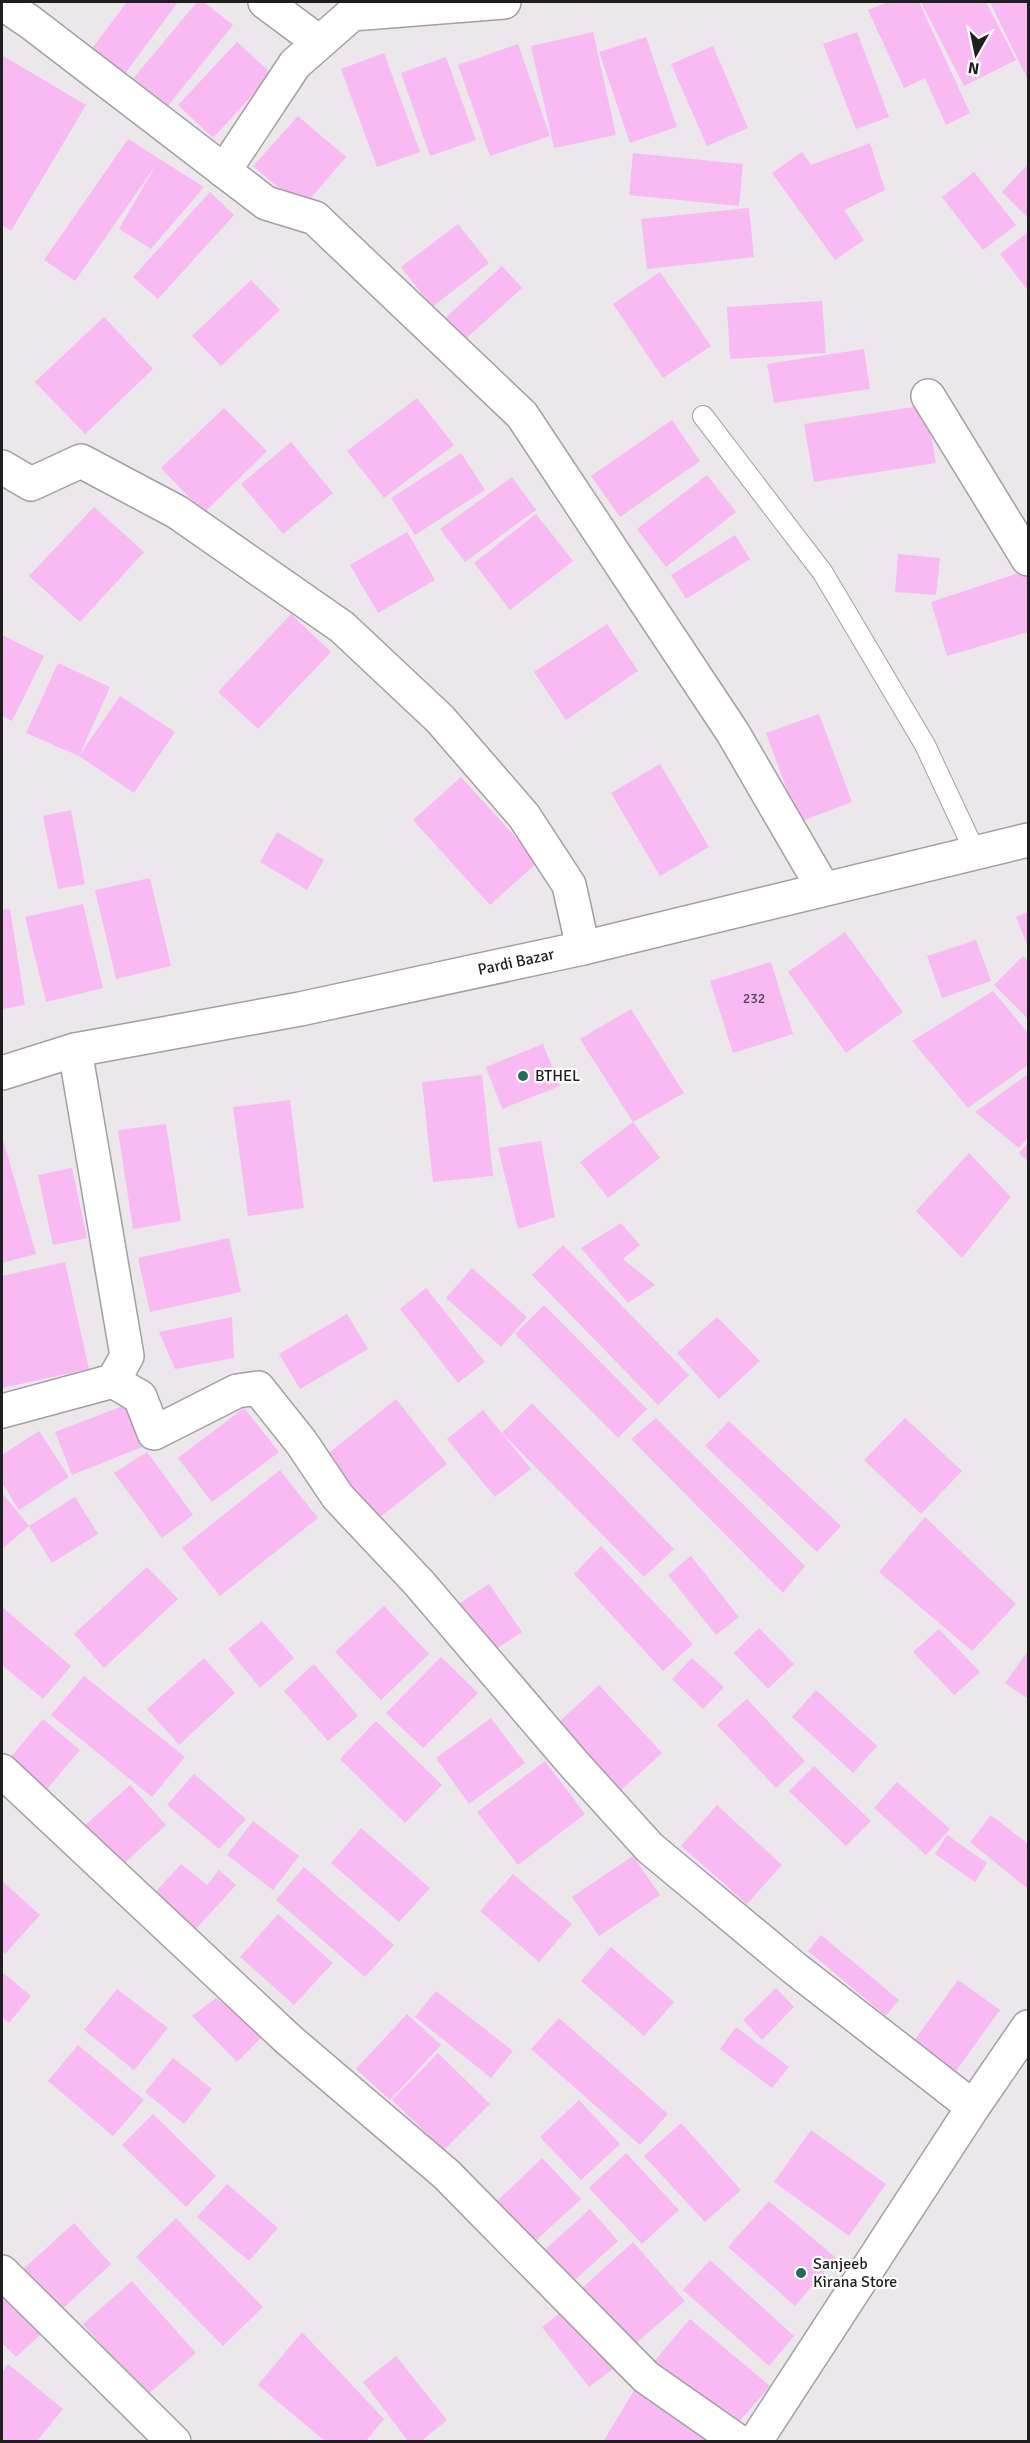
<svg xmlns="http://www.w3.org/2000/svg" width="1030" height="2443" font-family="Signika,sans-serif">
  <rect width="100%" height="100%" fill="#ebe7eb"/>
  <!-- building -->
  <g fill="#f9baf3">
    <polygon points="127,2 178,2 124,75 91,50"/>
    <polygon points="197,2 204,2 233,25 167,107 132,80"/>
    <polygon points="888,2 919,2 970,113 946,125 925,78 904,88 868,10"/>
    <polygon points="921,2 986,2 1016,60 964,86"/>
    <polygon points="990,2 1028,2 1028,77 1027,78"/>
    <polygon points="593,32 616,135 554,148 531,46"/>
    <polygon points="857,32 889,117 856,129 823,44"/>
    <polygon points="646,37 677,127 630,143 599,52"/>
    <polygon points="237,42 272,74 213,138 178,105"/>
    <polygon points="518,44 550,136 490,156 458,65"/>
    <polygon points="713,46 748,128 707,146 671,64"/>
    <polygon points="384,53 420,152 377,167 341,69"/>
    <polygon points="3,56 86,105 11,231 2,225 2,59"/>
    <polygon points="446,57 476,140 430,156 401,73"/>
    <polygon points="298,116 346,157 302,208 253,166"/>
    <polygon points="128,139 204,187 151,249 119,229 156,165 75,281 44,260"/>
    <polygon points="870,143 885,190 844,210 864,240 835,260 772,173 802,152 811,165"/>
    <polygon points="633,153 743,164 739,206 629,195"/>
    <polygon points="1027,165 1028,167 1028,218 1002,192"/>
    <polygon points="974,172 1016,225 983,250 942,197"/>
    <polygon points="210,192 234,215 158,299 133,277"/>
    <polygon points="749,208 754,257 647,269 641,219"/>
    <polygon points="458,224 489,263 432,307 401,267"/>
    <polygon points="1028,232 1028,291 1000,254"/>
    <polygon points="502,266 522,288 460,344 441,322"/>
    <polygon points="660,272 711,346 663,378 613,304"/>
    <polygon points="251,280 280,310 221,366 192,336"/>
    <polygon points="822,301 826,353 730,359 727,307"/>
    <polygon points="104,317 153,369 85,434 35,382"/>
    <polygon points="864,349 870,389 774,403 767,364"/>
    <polygon points="417,398 454,445 384,498 347,451"/>
    <polygon points="926,405 936,463 814,482 804,424"/>
    <polygon points="224,408 267,451 204,513 161,468"/>
    <polygon points="672,420 700,461 620,517 591,476"/>
    <polygon points="291,442 333,493 283,534 241,484"/>
    <polygon points="461,453 485,490 415,535 391,498"/>
    <polygon points="707,475 736,512 666,567 637,529"/>
    <polygon points="512,477 536,510 465,562 440,529"/>
    <polygon points="94,507 144,552 80,622 29,576"/>
    <polygon points="536,514 573,561 510,610 474,563"/>
    <polygon points="407,532 435,580 378,613 350,565"/>
    <polygon points="735,535 750,559 686,599 671,575"/>
    <polygon points="898,554 940,558 936,595 895,592"/>
    <polygon points="1028,570 1028,632 947,656 931,602"/>
    <polygon points="291,614 331,652 258,729 218,692"/>
    <polygon points="607,624 638,671 566,720 534,672"/>
    <polygon points="2,635 44,656 12,721 2,716"/>
    <polygon points="58,663 110,687 79,756 26,733"/>
    <polygon points="120,696 175,732 134,793 79,756"/>
    <polygon points="819,714 852,802 799,822 766,733"/>
    <polygon points="660,764 709,847 660,876 611,793"/>
    <polygon points="461,777 538,862 490,905 413,820"/>
    <polygon points="71,810 85,884 58,889 43,816"/>
    <polygon points="277,832 324,860 307,890 260,862"/>
    <polygon points="150,878 171,966 116,979 95,890"/>
    <polygon points="83,904 103,988 46,1002 25,917"/>
    <polygon points="10,909 25,1005 2,1009 2,910"/>
    <polygon points="1028,912 1028,947 1016,917"/>
    <polygon points="845,932 903,1012 846,1053 788,972"/>
    <polygon points="976,940 991,981 942,998 927,956"/>
    <polygon points="1023,956 1028,961 1028,1019 994,985"/>
    <polygon points="771,962 793,1034 733,1053 710,981"/>
    <polygon points="993,991 1028,1033 1028,1065 968,1108 912,1041"/>
    <polygon points="631,1009 684,1093 633,1122 580,1039"/>
    <polygon points="543,1044 560,1086 502,1109 486,1067"/>
    <polygon points="1028,1074 1028,1137 1019,1148 975,1112"/>
    <polygon points="482,1075 493,1176 433,1182 422,1082"/>
    <polygon points="290,1100 304,1208 248,1216 233,1107"/>
    <polygon points="633,1122 660,1158 608,1198 580,1162"/>
    <polygon points="166,1124 181,1221 133,1229 118,1130"/>
    <polygon points="2,1136 36,1254 2,1263"/>
    <polygon points="541,1141 555,1217 518,1229 498,1148"/>
    <polygon points="1028,1142 1028,1162 1019,1153"/>
    <polygon points="969,1153 1011,1197 962,1258 916,1211"/>
    <polygon points="72,1168 87,1238 53,1245 38,1175"/>
    <polygon points="621,1223 640,1245 623,1259 655,1285 628,1303 581,1248"/>
    <polygon points="229,1238 241,1292 150,1312 138,1258"/>
    <polygon points="563,1245 689,1375 658,1405 532,1275"/>
    <polygon points="65,1262 89,1369 2,1388 2,1276"/>
    <polygon points="472,1268 527,1317 501,1347 446,1298"/>
    <polygon points="426,1288 485,1362 458,1383 400,1309"/>
    <polygon points="544,1305 647,1409 618,1438 515,1334"/>
    <polygon points="347,1314 368,1349 300,1389 279,1354"/>
    <polygon points="232,1317 234,1358 175,1369 159,1332"/>
    <polygon points="717,1317 760,1361 719,1399 677,1353"/>
    <polygon points="396,1399 447,1464 375,1521 324,1457"/>
    <polygon points="532,1403 674,1549 644,1577 502,1433"/>
    <polygon points="125,1405 142,1447 72,1475 55,1432"/>
    <polygon points="244,1408 279,1452 212,1502 178,1458"/>
    <polygon points="483,1410 531,1469 495,1497 447,1439"/>
    <polygon points="656,1418 805,1566 783,1593 631,1439"/>
    <polygon points="905,1418 962,1471 921,1514 864,1460"/>
    <polygon points="729,1421 841,1526 817,1552 705,1446"/>
    <polygon points="39,1431 69,1477 19,1510 2,1483 2,1455"/>
    <polygon points="147,1452 193,1515 162,1538 114,1473"/>
    <polygon points="280,1470 318,1518 220,1596 182,1548"/>
    <polygon points="2,1493 29,1526 2,1549"/>
    <polygon points="75,1497 98,1534 52,1563 29,1526"/>
    <polygon points="925,1517 1016,1604 972,1651 879,1572"/>
    <polygon points="601,1546 693,1644 663,1671 574,1574"/>
    <polygon points="691,1556 739,1617 716,1635 668,1575"/>
    <polygon points="147,1567 178,1599 104,1668 74,1634"/>
    <polygon points="489,1584 522,1632 490,1653 457,1605"/>
    <polygon points="384,1606 429,1654 381,1700 335,1652"/>
    <polygon points="2,1607 71,1666 43,1699 2,1665"/>
    <polygon points="262,1621 294,1658 260,1688 228,1649"/>
    <polygon points="759,1628 794,1664 768,1689 734,1653"/>
    <polygon points="939,1629 980,1672 954,1695 913,1652"/>
    <polygon points="1028,1651 1028,1699 1005,1683"/>
    <polygon points="441,1657 478,1693 423,1748 386,1713"/>
    <polygon points="204,1658 235,1693 179,1745 147,1709"/>
    <polygon points="692,1658 724,1687 703,1709 672,1679"/>
    <polygon points="314,1664 358,1716 328,1741 284,1691"/>
    <polygon points="84,1676 185,1757 152,1797 51,1715"/>
    <polygon points="599,1685 662,1753 620,1791 557,1724"/>
    <polygon points="816,1690 877,1746 853,1773 792,1717"/>
    <polygon points="747,1699 805,1761 776,1788 717,1725"/>
    <polygon points="491,1718 525,1763 469,1804 436,1758"/>
    <polygon points="43,1719 80,1750 47,1789 10,1758"/>
    <polygon points="376,1721 442,1785 405,1823 340,1759"/>
    <polygon points="545,1761 585,1814 518,1865 477,1812"/>
    <polygon points="814,1766 871,1821 846,1846 789,1791"/>
    <polygon points="194,1774 246,1819 219,1849 167,1805"/>
    <polygon points="897,1782 950,1829 926,1855 874,1808"/>
    <polygon points="130,1785 166,1825 119,1868 82,1828"/>
    <polygon points="717,1805 782,1865 747,1904 681,1846"/>
    <polygon points="991,1815 1028,1844 1028,1889 970,1842"/>
    <polygon points="253,1821 299,1856 273,1890 227,1855"/>
    <polygon points="361,1828 430,1888 399,1922 331,1863"/>
    <polygon points="947,1835 987,1863 975,1882 935,1854"/>
    <polygon points="633,1856 660,1895 599,1936 572,1897"/>
    <polygon points="181,1864 207,1885 219,1870 236,1885 195,1930 150,1898"/>
    <polygon points="304,1867 394,1945 365,1977 276,1900"/>
    <polygon points="513,1874 572,1924 539,1962 480,1911"/>
    <polygon points="2,1881 40,1915 5,1954 2,1951"/>
    <polygon points="278,1914 333,1963 294,2005 240,1957"/>
    <polygon points="821,1935 899,2000 886,2016 808,1951"/>
    <polygon points="611,1947 674,2002 644,2036 581,1981"/>
    <polygon points="2,1972 31,1996 9,2023 2,2017"/>
    <polygon points="958,1980 1000,2010 953,2075 911,2045"/>
    <polygon points="776,1988 794,2007 762,2040 743,2020"/>
    <polygon points="117,1989 168,2028 134,2070 84,2030"/>
    <polygon points="436,1991 513,2051 491,2078 415,2017"/>
    <polygon points="216,1998 265,2034 237,2062 192,2016"/>
    <polygon points="407,2014 441,2045 390,2100 356,2069"/>
    <polygon points="559,2018 668,2114 640,2145 531,2049"/>
    <polygon points="736,2027 789,2067 772,2088 720,2049"/>
    <polygon points="78,2045 144,2100 113,2136 48,2081"/>
    <polygon points="438,2053 490,2104 444,2150 392,2100"/>
    <polygon points="173,2058 212,2089 184,2124 145,2092"/>
    <polygon points="579,2100 620,2144 581,2180 540,2137"/>
    <polygon points="153,2114 216,2176 186,2207 122,2145"/>
    <polygon points="681,2123 741,2190 705,2222 644,2156"/>
    <polygon points="811,2130 886,2184 849,2236 774,2182"/>
    <polygon points="626,2153 679,2210 642,2244 589,2188"/>
    <polygon points="542,2158 581,2199 530,2246 492,2206"/>
    <polygon points="227,2184 278,2228 249,2261 197,2217"/>
    <polygon points="769,2201 836,2258 795,2306 728,2247"/>
    <polygon points="590,2209 618,2241 567,2287 539,2255"/>
    <polygon points="176,2218 263,2307 223,2346 136,2257"/>
    <polygon points="74,2223 111,2264 58,2313 20,2272"/>
    <polygon points="633,2242 685,2301 629,2349 571,2298"/>
    <polygon points="710,2260 794,2336 769,2366 683,2290"/>
    <polygon points="132,2281 196,2353 146,2396 83,2324"/>
    <polygon points="2,2294 41,2334 16,2357 2,2343"/>
    <polygon points="565,2309 613,2369 589,2387 542,2327"/>
    <polygon points="690,2319 770,2386 731,2431 651,2365"/>
    <polygon points="302,2332 384,2419 365,2442 326,2442 258,2385"/>
    <polygon points="396,2356 447,2420 420,2442 409,2442 363,2382"/>
    <polygon points="8,2364 63,2409 36,2442 2,2442 2,2373"/>
    <polygon points="635,2389 710,2442 603,2442"/>
  </g>
  <g fill="none" stroke-linecap="round" stroke-linejoin="round">
    <!-- lane casing -->
    <g stroke="#a39fa2" stroke-width="22">
      <polyline id="lane" points="703,416 823,573 925,745 975,852"/>
    </g>
    <!-- street casing -->
    <g stroke="#a39fa2" stroke-width="36">
      <g id="street">
        <polyline points="265,2 319,42"/>
        <polyline points="2,3 30,22 266,203 315,218 522,415 733,733 823,888"/>
        <polyline points="224,171 295,64 352,14 504,2"/>
        <polyline points="928,396 1028,559"/>
        <polyline points="2,467 31,484 81,461 177,512 342,627 440,719 524,816 569,885 583,948"/>
        <polyline points="113,1381 140,1397 154,1433 237,1391 258,1388 301,1442 338,1497 419,1583 573,1763 650,1848 793,1967 973,2107"/>
        <polyline points="2,1411 113,1381 127,1356 75,1050"/>
        <polyline points="2,1771 289,2040 446,2174 646,2377 739,2442"/>
        <polyline points="2,2272 174,2442"/>
      </g>
    </g>
    <!-- secondary casing -->
    <g stroke="#a39fa2" stroke-width="36">
      <g id="secondary">
        <polyline points="2,1073 75,1050 300,1009 583,948 1028,840"/>
        <polyline points="755,2442 973,2107 1028,2027"/>
      </g>
    </g>
    <!-- lane -->
    <use href="#lane" stroke="#fff" stroke-width="20"/>
    <!-- street -->
    <use href="#street" stroke="#fff" stroke-width="33"/>
    <!-- secondary -->
    <use href="#secondary" stroke="#fff" stroke-width="33"/>
  </g>
  <!-- markers -->
  <g fill="#246a5e" stroke="#fff" stroke-width="2">
    <circle cx="523" cy="1076" r="6"/>
    <circle cx="801" cy="2273" r="6"/>
  </g>
  <g text-anchor="middle" dominant-baseline="central" stroke-width="4.5" stroke-linejoin="round" paint-order="stroke">
    <!-- number labels -->
    <g font-size="14" fill="#564655">
      <text x="754" y="998">232</text>
    </g>
    <!-- street labels -->
    <g font-size="16" fill="#201f20" stroke="#fff">
      <text transform="translate(516 962) rotate(-12)">Pardi Bazar</text>
    </g>
    <!-- poi labels -->
    <g font-size="16" fill="#201f20" stroke="#fff" text-anchor="start">
      <text x="535" y="1076">BTHEL</text>
      <text x="813" y="2264">Sanjeeb<tspan x="813" dy="18">Kirana Store</tspan></text>
    </g>
  </g>
  <!-- border -->
  <rect width="1030" height="2443" fill="none" stroke="#201f20" stroke-width="6"/>
  <!-- north arrow -->
  <g transform="translate(976 54) rotate(189)" stroke="#ffffff" stroke-width="4.5" paint-order="stroke">
  <path d="M0-4.5L10 22L0 15L-10 22Z" fill="#201f20"/>
  <text y="-9" font-size="16" font-weight="bold" text-anchor="middle" fill="#201f20">N</text>
  </g>
</svg>
